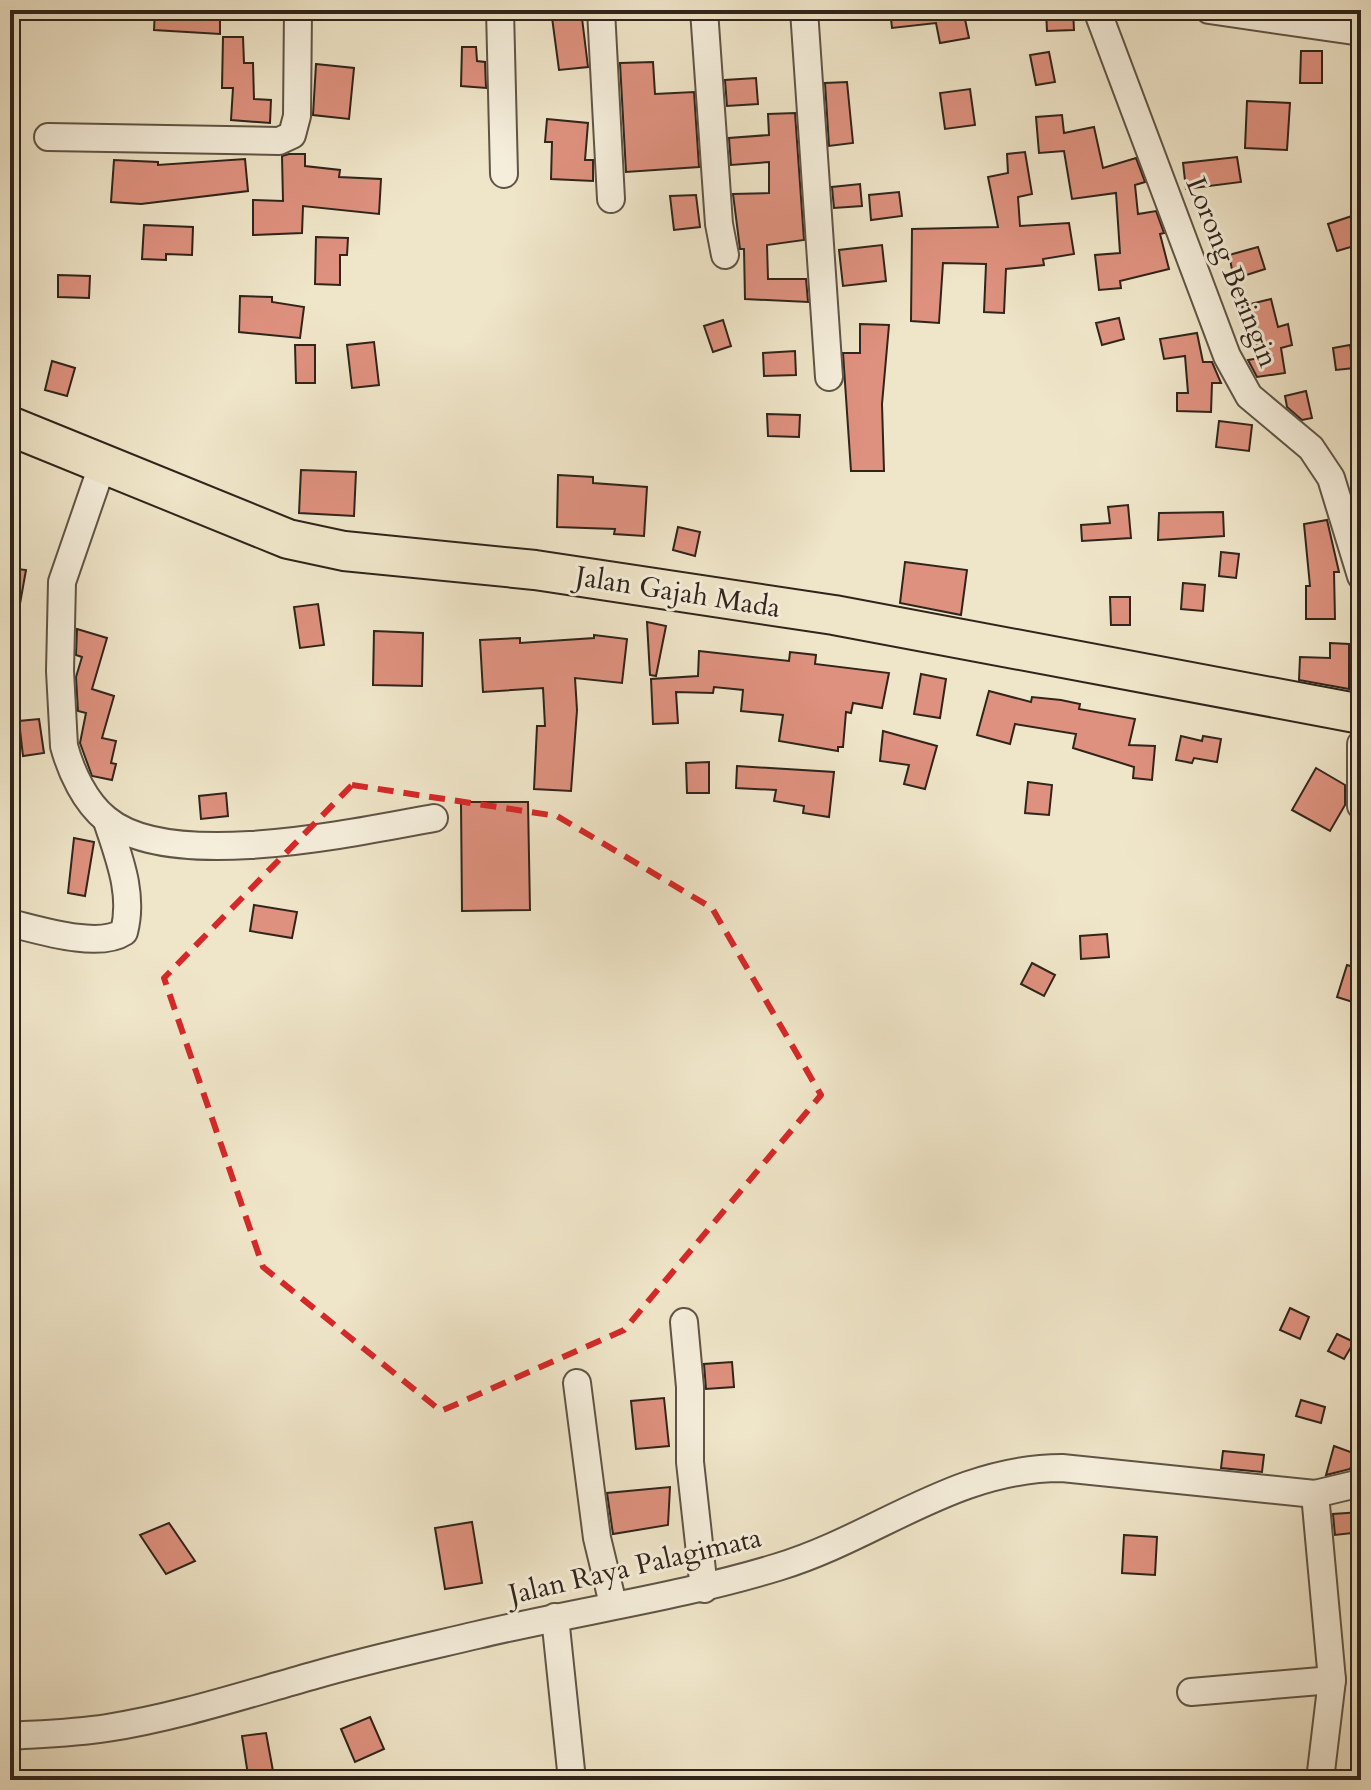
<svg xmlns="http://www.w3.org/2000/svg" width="1371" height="1790" font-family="Cardo,serif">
  <rect width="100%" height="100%" fill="#efe5c8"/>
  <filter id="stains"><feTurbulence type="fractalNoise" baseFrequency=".0025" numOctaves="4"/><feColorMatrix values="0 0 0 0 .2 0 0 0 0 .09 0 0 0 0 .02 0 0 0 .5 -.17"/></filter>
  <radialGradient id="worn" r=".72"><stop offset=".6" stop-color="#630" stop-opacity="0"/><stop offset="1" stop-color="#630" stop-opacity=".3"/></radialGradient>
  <!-- building -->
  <g fill="#de917e" stroke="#30241b" stroke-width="2">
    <polygon points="155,10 220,10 220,34 154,30"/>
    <polygon points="551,10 581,10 588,67 559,70"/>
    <polygon points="890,10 963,10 969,38 940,43 936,23 892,28"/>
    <polygon points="1046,10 1073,10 1074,30 1047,31"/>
    <polygon points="223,37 243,37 244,63 253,63 254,99 271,100 270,123 231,120 233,88 222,88"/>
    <polygon points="462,47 476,47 477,61 485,62 486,88 461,86"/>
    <polygon points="1301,51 1322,51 1322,83 1300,83"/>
    <polygon points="1049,52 1055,82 1036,85 1030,55"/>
    <polygon points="653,62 655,94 694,92 699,167 626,172 620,63"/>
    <polygon points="316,64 354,68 349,119 313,115"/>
    <polygon points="756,78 758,104 727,106 725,80"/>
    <polygon points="847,82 853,143 829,146 825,83"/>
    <polygon points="970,89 975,125 945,129 940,93"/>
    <polygon points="1247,101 1290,103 1287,150 1245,148"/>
    <polygon points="795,113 804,240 767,245 768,279 806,279 808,302 745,299 744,249 740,249 733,194 769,193 769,162 731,165 729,138 769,135 768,114"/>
    <polygon points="1062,115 1064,133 1094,127 1103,168 1136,158 1145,182 1135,185 1138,214 1156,211 1164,233 1160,234 1169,269 1120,281 1121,288 1099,290 1095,255 1120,253 1116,193 1072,199 1064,151 1039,153 1036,117"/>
    <polygon points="547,119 588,123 585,160 593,160 593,181 551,179 552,142 545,142"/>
    <polygon points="1025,152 1032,194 1018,197 1020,226 1069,223 1074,254 1043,259 1044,265 1006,269 1004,313 984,312 986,264 943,263 939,323 911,321 912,229 998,227 988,177 1008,173 1007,154"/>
    <polygon points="289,154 305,154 305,166 340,170 339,177 381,179 379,214 303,206 302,233 253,235 253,200 283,201 282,156"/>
    <polygon points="1237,157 1241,182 1186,189 1183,163"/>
    <polygon points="245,159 248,191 141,204 111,202 114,160 158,162 158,165"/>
    <polygon points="860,184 862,206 834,208 832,187"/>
    <polygon points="899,192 902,216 871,220 869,195"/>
    <polygon points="696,195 700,227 674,230 670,196"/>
    <polygon points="1361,213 1361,244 1337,251 1328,224"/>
    <polygon points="144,225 193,227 192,255 166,254 166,260 142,259"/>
    <polygon points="316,237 348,238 347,255 340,255 340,285 315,284"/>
    <polygon points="882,245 886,281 843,286 839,250"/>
    <polygon points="1258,247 1265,269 1234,279 1229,255"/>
    <polygon points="58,275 90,276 89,298 58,297"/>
    <polygon points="240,296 272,297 272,302 304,307 300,338 239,332"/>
    <polygon points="1271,299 1278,327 1288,324 1292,345 1281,348 1285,373 1257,377 1248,360 1260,358 1252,324 1247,325 1242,306"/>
    <polygon points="1119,318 1124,339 1102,345 1096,323"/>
    <polygon points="723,320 731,346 713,352 704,326"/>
    <polygon points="860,324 889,325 882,404 884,471 851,471 843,353 860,353"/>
    <polygon points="1197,333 1203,362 1212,362 1221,383 1212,383 1211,412 1177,411 1177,393 1188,393 1185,356 1164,359 1160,339"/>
    <polygon points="374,342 379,385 352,388 347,345"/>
    <polygon points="295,345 315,345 315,383 296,383"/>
    <polygon points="1350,345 1354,368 1336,370 1333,348"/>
    <polygon points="795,351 796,375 764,376 763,353"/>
    <polygon points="52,361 75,368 67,396 45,390"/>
    <polygon points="1306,391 1312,418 1302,420 1287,407 1285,396"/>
    <polygon points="767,414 800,415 799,437 768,436"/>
    <polygon points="1219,421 1252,425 1249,451 1216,447"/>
    <polygon points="301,470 356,472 354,516 299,513"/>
    <polygon points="558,475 593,477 593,483 647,487 644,536 614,534 615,529 557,527"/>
    <polygon points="1128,505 1131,538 1082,541 1081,525 1110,523 1108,507"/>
    <polygon points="1223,512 1224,536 1158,540 1159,513"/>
    <polygon points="1327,520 1339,572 1334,572 1335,619 1306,619 1306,586 1310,586 1304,524"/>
    <polygon points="678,527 700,532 695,556 673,550"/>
    <polygon points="1221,552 1239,554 1236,578 1219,576"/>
    <polygon points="905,562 967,570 961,615 900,603"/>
    <polygon points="10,568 26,570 18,615 10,614"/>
    <polygon points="1183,583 1205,585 1203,611 1181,609"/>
    <polygon points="1110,597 1130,597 1130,625 1111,625"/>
    <polygon points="318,604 324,645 300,648 294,607"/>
    <polygon points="647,622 666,626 656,676 650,675"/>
    <polygon points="77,629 107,638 92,689 114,696 102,738 116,741 111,763 116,764 112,780 92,776 80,743 86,713 78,711 76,677 82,657 76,655"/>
    <polygon points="374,631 423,633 422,686 373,685"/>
    <polygon points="594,635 627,639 622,683 575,678 577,710 571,791 534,789 537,726 545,726 543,688 483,692 480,640 520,638 520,643 594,638"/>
    <polygon points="1330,643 1349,644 1349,689 1299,680 1300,657 1330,658"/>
    <polygon points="699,651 789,661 790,652 816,655 815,664 889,673 882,708 853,703 851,713 846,712 843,747 838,747 838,751 779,741 783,715 741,711 743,690 714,687 713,693 676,692 678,723 653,724 651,679 698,676"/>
    <polygon points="921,674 946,679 940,718 914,714"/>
    <polygon points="989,691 1031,702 1032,697 1061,700 1080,704 1079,709 1135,719 1129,745 1155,746 1152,780 1133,778 1134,767 1073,748 1076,734 1015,724 1010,744 977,735"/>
    <polygon points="39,719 44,753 23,756 19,721"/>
    <polygon points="883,731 937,746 925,789 904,784 909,765 880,761"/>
    <polygon points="1181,736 1202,741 1203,736 1221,739 1217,762 1194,758 1192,763 1176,760"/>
    <polygon points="709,762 709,793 687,793 686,763"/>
    <polygon points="737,766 834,772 829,817 803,813 804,806 774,801 776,790 736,788"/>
    <polygon points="1316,768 1345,785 1345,805 1330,831 1292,810"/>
    <polygon points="1028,782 1052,785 1049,815 1025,813"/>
    <polygon points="226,793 228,816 201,819 199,796"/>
    <polygon points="461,802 528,802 530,910 462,911"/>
    <polygon points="74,838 94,842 85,896 68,893"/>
    <polygon points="254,905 297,912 292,938 250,931"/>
    <polygon points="1107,934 1109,957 1081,959 1080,936"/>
    <polygon points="1032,963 1055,975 1044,996 1021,984"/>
    <polygon points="1347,965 1361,969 1359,1004 1337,997"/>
    <polygon points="1290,1308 1309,1317 1300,1339 1280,1330"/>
    <polygon points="1337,1334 1354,1342 1344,1359 1328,1351"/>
    <polygon points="732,1362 734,1387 706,1389 704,1364"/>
    <polygon points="664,1398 669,1446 636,1449 631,1401"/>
    <polygon points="1301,1400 1325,1407 1321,1423 1296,1416"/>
    <polygon points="1334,1446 1356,1454 1350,1469 1326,1475"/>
    <polygon points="1223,1451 1264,1455 1262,1472 1221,1468"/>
    <polygon points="670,1487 668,1525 613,1534 607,1493"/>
    <polygon points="1361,1512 1361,1532 1335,1535 1333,1514"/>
    <polygon points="472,1522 482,1583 445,1589 435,1528"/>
    <polygon points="169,1523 195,1561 166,1574 140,1535"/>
    <polygon points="1124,1535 1157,1537 1155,1575 1122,1573"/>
    <polygon points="370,1717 384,1749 355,1762 341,1729"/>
    <polygon points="266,1733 273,1771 248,1775 242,1736"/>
  </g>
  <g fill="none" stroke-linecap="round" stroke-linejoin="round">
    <!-- minor casing -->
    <g stroke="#605446" stroke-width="30">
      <g id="minor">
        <polyline points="500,10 504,174"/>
        <polyline points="601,10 611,199"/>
        <polyline points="704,10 719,224 725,255"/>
        <polyline points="804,10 829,377"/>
        <polyline points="1097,10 1227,356 1249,396 1311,448 1331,478 1361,576"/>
        <polyline points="1209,10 1361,32"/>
        <polyline points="48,137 279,141 292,135 297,116 298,10"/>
        <path d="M103,463L62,582L60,671L64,746C71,772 85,802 106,819C170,873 357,832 434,818"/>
        <polyline points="1361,744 1361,806"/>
        <path d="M10,923C39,930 98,949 124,932C134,894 119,858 107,821"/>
        <polyline points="684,1322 690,1387 690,1462 704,1589"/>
        <polyline points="577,1383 597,1538 613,1604"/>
        <polyline points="1315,1494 1332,1680 1320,1780"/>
        <polyline points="555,1617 572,1780"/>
        <polyline points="1191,1692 1332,1680"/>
        <path d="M10,1736C42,1734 75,1733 107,1728C177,1717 244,1695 312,1676C366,1660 422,1648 477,1635C578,1611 680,1597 778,1567C877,1537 954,1468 1062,1468L1315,1494L1361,1483"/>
      </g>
    </g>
    <!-- highway casing -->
    <g stroke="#30241b" stroke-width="42">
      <polyline id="highway" points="10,426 288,539 344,551 535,570 834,615 1361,714"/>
    </g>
    <!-- minor -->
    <use href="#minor" stroke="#f5eedb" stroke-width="26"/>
    <!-- highway -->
    <use href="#highway" stroke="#efe5c8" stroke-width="38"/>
  </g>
  <!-- marked area -->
  <path fill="none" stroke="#d62828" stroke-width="6" stroke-dasharray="16 10" stroke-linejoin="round" d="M352,785L557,816L712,908L821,1095L624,1330L441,1411L263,1267L164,978Z"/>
  <g text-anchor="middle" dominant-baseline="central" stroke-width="6" stroke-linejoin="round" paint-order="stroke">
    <!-- street labels -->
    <g font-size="28" fill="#30241b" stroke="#f5eedb">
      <text transform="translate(1232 272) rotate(68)">Lorong Beringin</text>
      <text transform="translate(678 592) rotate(9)">Jalan Gajah Mada</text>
      <text transform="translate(635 1566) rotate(-13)">Jalan Raya Palagimata</text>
    </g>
  </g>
  <!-- margin -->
  <rect width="1371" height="1790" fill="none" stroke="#efe5c8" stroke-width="40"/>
  <rect x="12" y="12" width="1347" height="1766" fill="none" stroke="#30241b" stroke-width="4"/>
  <rect x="20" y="20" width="1331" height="1750" fill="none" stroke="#30241b" stroke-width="2"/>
  <rect width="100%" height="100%" filter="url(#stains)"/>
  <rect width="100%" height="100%" fill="url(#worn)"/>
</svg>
